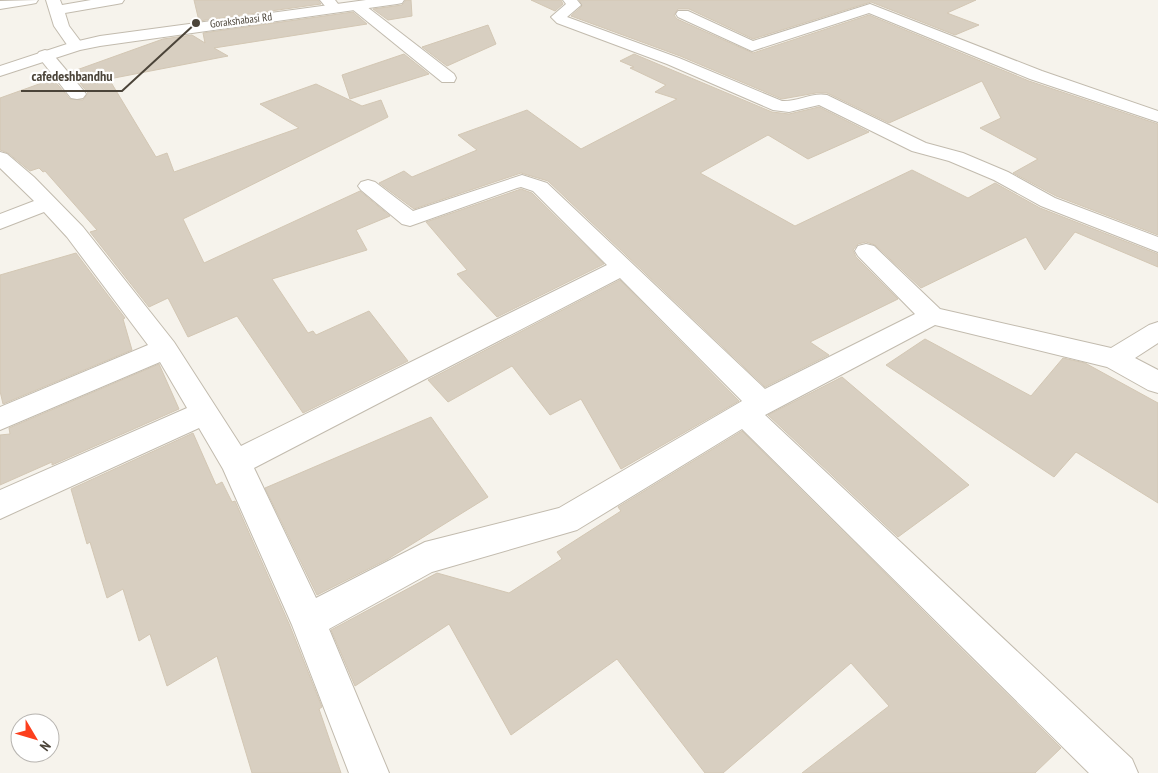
<svg xmlns="http://www.w3.org/2000/svg" width="1158" height="773" font-family="'PT Sans Narrow',sans-serif">
  <rect width="100%" height="100%" fill="#f6f3ec"/>
  <!-- building -->
  <g fill="#d8cfc1" stroke="#d3c7b4">
    <polygon points="194,0 318,0 321,4 199,21"/>
    <polygon points="406,0 411,0 412,16 388,20 373,9 402,5"/>
    <polygon points="531,0 561,0 563,4 555,11"/>
    <polygon points="579,0 976,0 947,13 979,25 955,35 871,2 753,39 689,9 678,9 674,15 677,19 753,53 869,15 1029,81 1158,124 1158,235 1056,196 1013,173 1038,159 980,128 1001,118 982,81 889,123 827,93 816,93 782,99 680,56 571,16 582,6"/>
    <polygon points="353,12 367,24 214,48 228,56 109,79 156,157 167,153 174,172 299,128 260,104 316,84 362,106 381,100 388,117 183,219 204,263 360,191 390,216 356,230 367,250 272,279 308,333 313,331 316,335 369,311 408,361 303,413 237,316 188,337 168,298 149,307 90,232 97,230 45,171 43,172 39,168 30,171 8,153 0,150 0,98 53,79 70,99 83,100 88,93 71,72 163,39 192,35 205,43 203,33"/>
    <polygon points="488,25 496,44 447,66 422,47"/>
    <polygon points="404,54 429,74 350,99 342,75"/>
    <polygon points="634,54 772,112 789,114 819,107 869,132 808,159 768,135 700,173 795,226 912,170 968,198 995,183 1040,208 1158,254 1158,267 1075,232 1045,270 1026,237 921,288 875,245 866,242 858,244 853,250 856,257 898,299 810,342 829,355 765,387 548,181 521,173 414,209 379,183 404,171 412,177 477,150 458,135 527,110 581,149 677,99 655,92 666,85 630,68 634,67 620,61"/>
    <polygon points="521,189 532,193 604,264 497,317 457,274 467,270 426,222"/>
    <polygon points="76,253 125,318 123,319 132,350 3,404 0,391 0,275"/>
    <polygon points="620,280 739,401 621,469 581,399 550,415 512,366 448,402 428,380"/>
    <polygon points="925,339 1031,396 1063,358 1085,363 1158,403 1158,503 1076,452 1054,477 886,365"/>
    <polygon points="159,364 179,409 52,465 52,462 0,485 0,435 10,434 9,428"/>
    <polygon points="842,377 969,485 898,537 768,415"/>
    <polygon points="431,417 488,497 388,559 317,595 265,488"/>
    <polygon points="742,431 1061,748 1035,773 802,773 889,706 851,663 723,773 705,773 617,659 511,735 449,624 355,686 331,630 437,573 509,593 562,559 557,552 621,511 618,507"/>
    <polygon points="193,433 216,485 222,482 232,502 235,501 290,626 322,707 319,709 341,773 252,773 217,656 167,686 150,634 139,641 123,589 107,598 90,542 87,544 71,489"/>
  </g>
  <g fill="none" stroke-linecap="round" stroke-linejoin="round">
    <!-- minor casing -->
    <g stroke="#c2bbae" stroke-width="2">
      <g id="minor">
        <polygon points="38,0 36,3 31,4 0,9 0,1"/>
        <polygon points="46,0 60,0 62,5 91,0 124,0 122,3 117,4 65,13 69,26 84,46 82,49 70,49 54,26"/>
        <polygon points="320,0 335,0 342,9 340,12 330,12"/>
        <path d="M563,0H577L581,5L567,17L679,58L782,101C798,102 812,92 827,95L926,143L963,153L1008,172L1055,198L1158,237V252L1041,206L994,180L949,161L912,151L819,105L789,112L773,110L667,64L557,23L551,17L566,4Z"/>
        <polygon points="357,2 362,3 454,74 456,78 454,82 442,82 352,9 350,6 352,3"/>
        <polygon points="870,4 1042,71 1158,111 1158,122 1030,79 869,13 752,51 678,17 676,14 678,11 688,11 753,41"/>
        <polygon points="45,50 51,52 83,90 86,94 83,98 77,99 71,98 37,55 39,52"/>
        <path d="M0,152L7,154L34,177L83,227L174,342L241,446L607,265L533,191L521,187L517,188L410,226L402,224L361,190L358,186L361,182L368,180L375,182L413,211L522,175L547,183L765,389L915,314L858,256L855,251L858,246L866,244L874,246L940,309L1111,348L1149,325L1158,322V343L1135,358L1158,370V393L1148,390L1107,367L935,325L765,415L1132,759L1138,773H1089L742,429L577,530L432,572L329,629L389,773H349L292,625L223,469L199,428L0,519V490L187,408L160,362L0,430V407L148,345L67,237L44,212L0,229V214L34,201L0,168ZM620,278L742,401L559,508L425,542L316,598L254,468Z"/>
      </g>
    </g>
    <!-- tertiary casing -->
    <g stroke="#c2bbae" stroke-width="2">
      <polygon id="tertiary" points="366,0 404,0 402,3 397,4 100,46 80,50 0,76 0,66 70,43 100,36"/>
    </g>
    <!-- minor -->
    <use href="#minor" fill="#fff" fill-rule="evenodd"/>
    <!-- tertiary -->
    <use href="#tertiary" fill="#fff" fill-rule="evenodd"/>
  </g>
  <g text-anchor="middle" dominant-baseline="central" stroke-width="4.5" stroke-linejoin="round" paint-order="stroke">
    <!-- far-street labels -->
    <g font-size="11" fill="#4b4439" stroke="#fff">
      <text transform="translate(241 20) rotate(-7)">Gorakshabasi Rd</text>
    </g>
  </g>
  <!-- callouts -->
  <path fill="none" stroke="#4b4439" stroke-width="2" d="M196 23L122 91H21"/>
  <circle fill="#4b4439" stroke="#fff" stroke-width="2" cx="196" cy="23" r="5"/>
  <g font-size="14" text-anchor="middle" font-weight="bold" fill="#4b4439" stroke="#fff" stroke-width="4.5" stroke-linejoin="round" paint-order="stroke">
    <text x="72" y="81">cafedeshbandhu</text>
  </g>
  <!-- north arrow -->
  <g transform="translate(35 738) rotate(128)"><circle r="24" fill="#ffffff" stroke="#b7b4b0"/>
  <path d="M0-4L9 19L0 12L-9 19Z" fill="#fc3f1d"/>
  <text y="-8" font-size="14" font-weight="bold" text-anchor="middle" fill="#4b4439">N</text>
  </g>
</svg>
